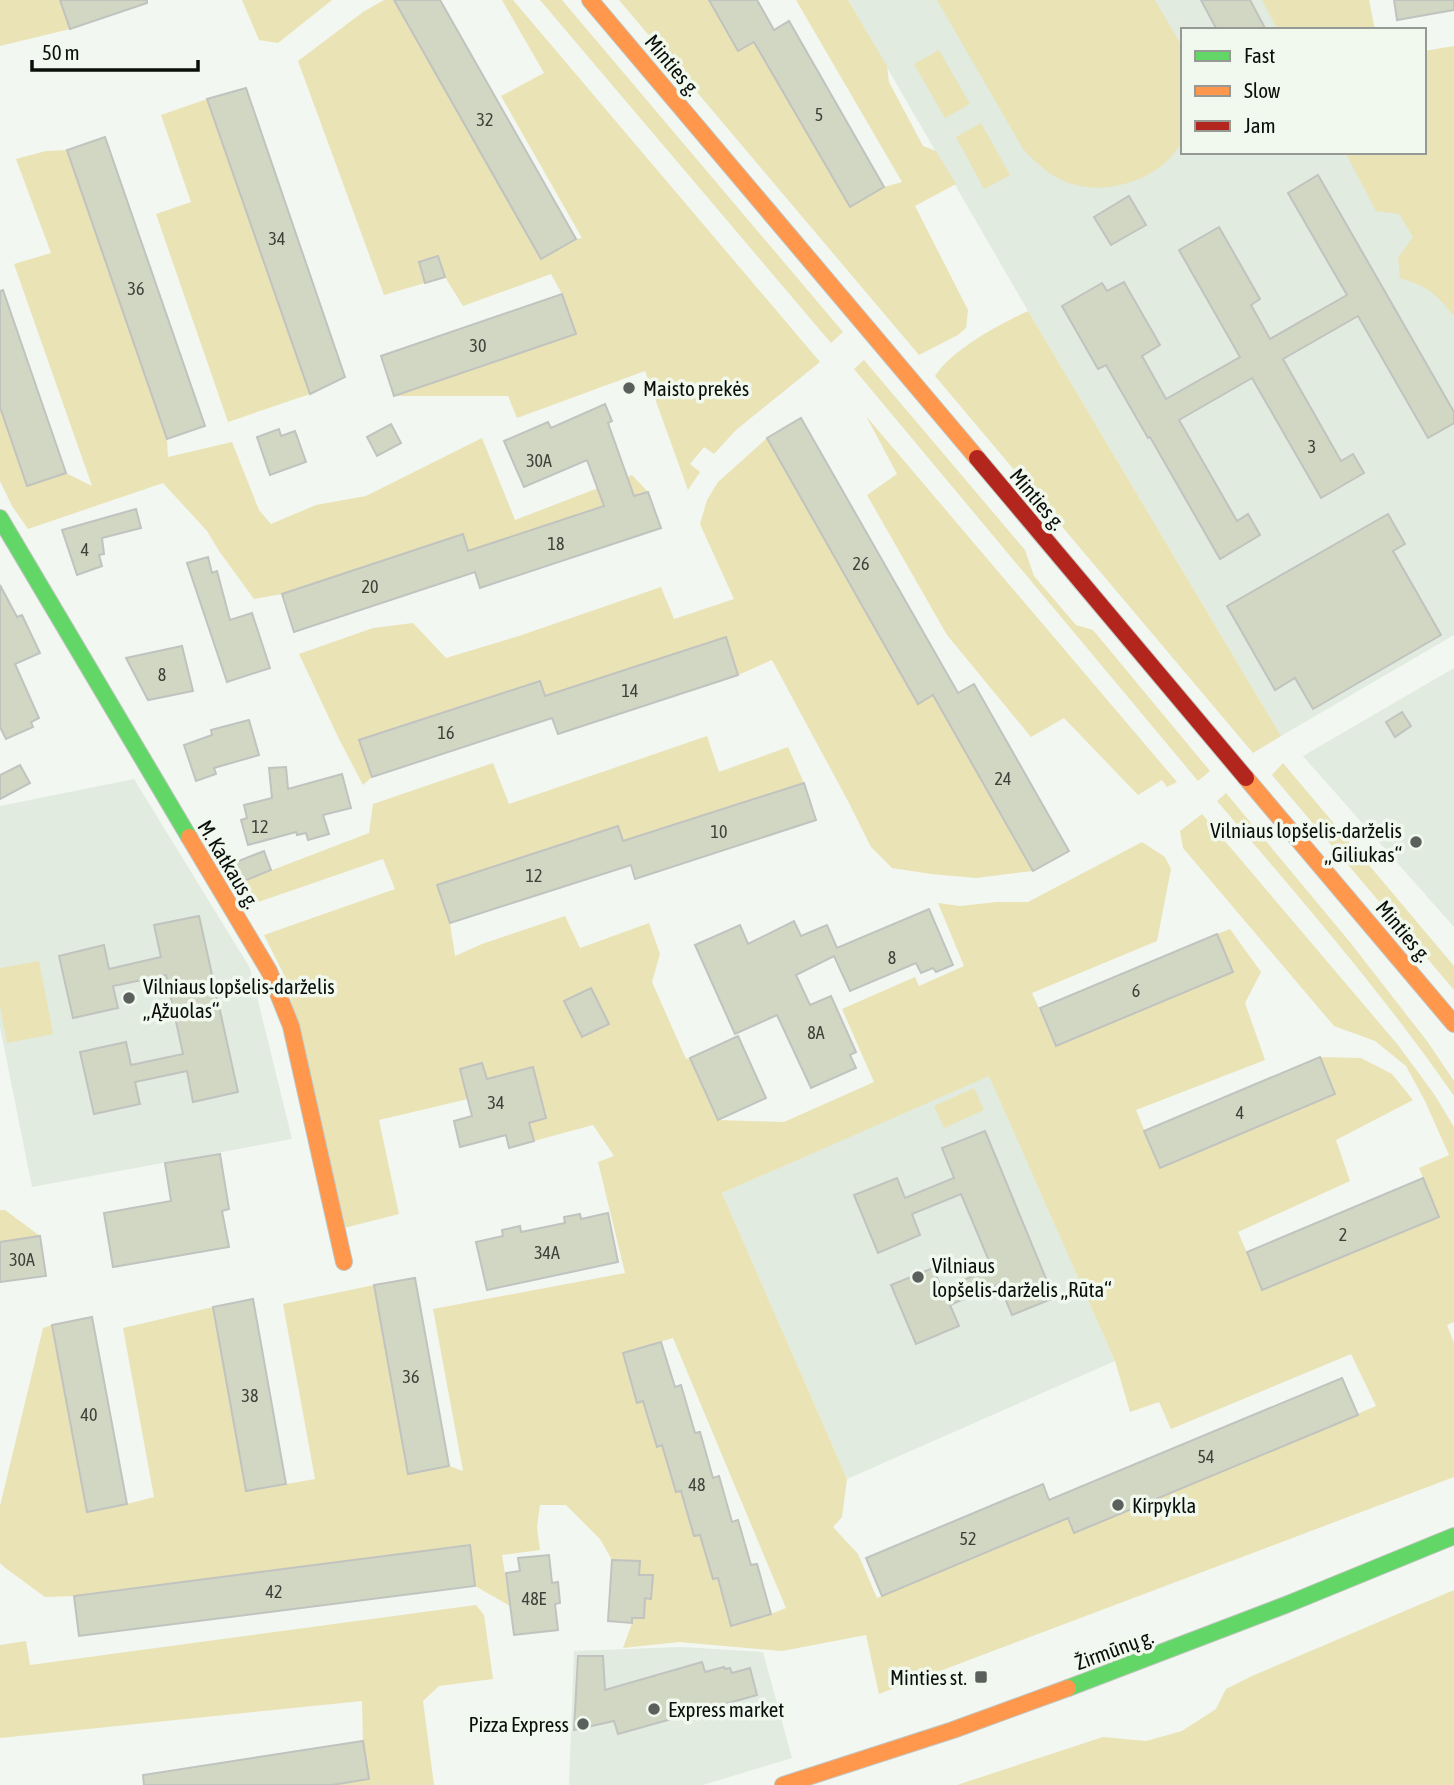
<svg xmlns="http://www.w3.org/2000/svg" width="1454" height="1785" font-family="'Asap Condensed',sans-serif">
  <rect width="100%" height="100%" fill="#f2f7f1"/>
  <!-- built -->
  <g fill="#e1ebdf">
    <polygon points="848,0 1302,0 1319,30 1183,30 1183,152 1388,152 1454,268 1454,635 1281,736 1028,311"/>
    <polygon points="1454,668 1454,927 1303,756"/>
    <polygon points="134,779 250,968 292,1139 32,1187 0,1027 0,806"/>
    <polygon points="989,1075 1115,1361 847,1479 722,1193"/>
    <polygon points="682,1647 763,1652 792,1758 703,1785 569,1785 574,1651"/>
  </g>
  <!-- green -->
  <g fill="#eae3b5" fill-rule="evenodd">
    <polygon points="0,0 60,0 70,29 0,46"/>
    <polygon points="242,0 332,0 278,43 259,40"/>
    <polygon points="384,0 394,0 542,258 576,239 582,238 501,96 544,73 502,0 513,0 820,362 736,430 714,454 704,447 690,464 700,472 688,490 645,371 517,418 508,396 394,396 576,334 562,294 551,274 463,306 445,277 438,256 419,263 425,283 384,295 298,61 363,12"/>
    <polygon points="540,0 562,0 843,332 831,343"/>
    <polygon points="619,0 709,0 738,50 754,42 850,207 884,187 902,182 796,0 848,0 887,66 889,82 923,146 936,151 956,184 915,206 968,310 966,328 958,335 919,355"/>
    <path d="M937,0H1155L1183,48V139C1166,176 1114,195 1076,185C1054,180 1038,165 1023,149Z"/>
    <polygon points="1262,0 1369,0 1375,30 1278,30"/>
    <path d="M1454,46V316C1435,293 1429,287 1400,278L1398,258L1413,237L1399,214L1376,211L1345,152H1424V51Z"/>
    <polygon points="939,50 970,104 945,118 914,64"/>
    <polygon points="207,99 310,394 228,422 156,214 191,202 161,115"/>
    <polygon points="981,123 1010,175 984,189 956,137"/>
    <polygon points="67,150 167,439 168,457 232,442 259,510 271,524 316,505 366,496 482,438 515,520 632,475 648,492 468,551 462,535 282,594 254,599 219,551 207,531 163,483 28,529 12,506 0,481 0,407 27,486 66,473 92,486 14,264 51,253 16,159 46,151"/>
    <path d="M1028,311L1281,736L1253,753L935,376C951,350 1000,324 1028,311Z"/>
    <polygon points="864,360 1025,550 1034,576 1076,625 1093,630 1210,771 1198,781 854,369"/>
    <polygon points="866,416 1177,782 1167,787 1162,780 1138,795 1064,718 1031,737 947,635 867,495 897,474"/>
    <polygon points="767,438 918,704 933,695 1033,871 976,878 931,874 892,868 871,847 849,803 772,660 738,675 726,637 545,696 539,681 360,740 372,777 363,785 339,739 299,654 373,628 413,623 446,658 519,636 661,587 674,619 734,599 700,524 707,500 718,482"/>
    <path d="M707,736L719,772L788,747L804,783L623,841L437,885L450,923L455,956L482,944L565,916L580,948L649,923L660,954L652,982L686,1059L690,1058L718,1120L784,1122L874,1082L842,1009L915,977L919,986L964,966L938,903L960,906L997,902H1028L1142,842L1165,857L1171,869L1157,941L1032,993L1056,1046L1217,934L1230,929L1261,972L1245,1003L1265,1060L1136,1110L1160,1168L1335,1094L1320,1057L1361,1058L1392,1074L1413,1100L1336,1140L1350,1181L1238,1232L1263,1290L1439,1217L1419,1168L1449,1155L1425,1101L1406,1066L1375,1041L1334,1026L1183,848L1180,831L1202,814L1398,1045L1434,1094L1454,1127V1322L1447,1325L1454,1343V1477L879,1694L866,1635L782,1651L679,1642L623,1648L632,1623V1618H644L645,1598H651L653,1576L639,1575V1561L612,1560L600,1539L566,1505H540L537,1527L540,1550L502,1555L510,1606L475,1586L470,1545L74,1596L45,1597L4,1567L0,1563V1506L43,1328L52,1325L87,1512L127,1504L154,1497L123,1328L213,1307L247,1491L315,1479L283,1304L374,1285L409,1473L449,1466L463,1471L433,1309L625,1273L598,1162L614,1156L593,1125L534,1141L521,1094L487,1079L482,1063L460,1069L468,1099L379,1120L399,1214L344,1228L286,979L264,935L395,889L383,859L247,906L233,885L369,833L373,804L493,763L509,804ZM989,1076L1115,1361L1130,1412L1159,1402L1171,1429L1351,1354L1376,1406L1075,1533L1067,1515L1058,1519V1523L877,1598L858,1554L833,1527L842,1517L847,1479L722,1193ZM673,1338L786,1608L771,1614L732,1626L718,1578L713,1579L700,1535L694,1536L681,1491L676,1492L662,1445L657,1446L643,1401L637,1402L623,1353Z"/>
    <polygon points="1283,763 1454,966 1454,990 1272,775"/>
    <path d="M1226,793L1349,941L1427,1041L1454,1081V1096C1382,992 1299,897 1217,801Z"/>
    <polygon points="39,961 53,1034 7,1043 0,1006 0,968"/>
    <polygon points="974,1088 984,1110 944,1128 934,1106"/>
    <polygon points="0,1210 5,1210 40,1236 0,1242"/>
    <polygon points="1454,1590 1454,1785 957,1785 1103,1737 1146,1741 1182,1731 1216,1709 1226,1689 1252,1676"/>
    <polygon points="476,1605 484,1615 493,1679 439,1686 423,1701 434,1785 332,1785 369,1779 363,1741 362,1701 0,1738 0,1645 26,1641 30,1665"/>
  </g>
  <!-- building -->
  <g fill="#d2d7c3" stroke="#c0c3bf" stroke-width="2">
    <polygon points="60,0 147,0 147,3 70,29"/>
    <polygon points="394,0 440,0 576,239 541,259"/>
    <polygon points="709,0 757,0 774,30 789,21 884,187 850,207 754,42 738,51"/>
    <polygon points="1201,0 1250,0 1266,30 1217,30"/>
    <polygon points="1394,0 1454,0 1454,10 1397,20"/>
    <polygon points="246,88 345,377 310,394 207,99"/>
    <polygon points="105,137 205,426 167,439 67,150"/>
    <polygon points="1318,175 1454,412 1454,423 1428,438 1358,316 1283,359 1341,461 1353,454 1364,473 1321,498 1252,378 1179,420 1237,521 1248,514 1260,535 1220,559 1150,437 1148,438 1106,365 1098,369 1062,306 1102,283 1107,291 1124,282 1160,345 1142,356 1166,399 1240,357 1179,250 1219,227 1260,299 1251,305 1270,339 1347,295 1288,193"/>
    <polygon points="1129,196 1146,225 1111,245 1094,217"/>
    <polygon points="438,256 445,277 425,283 419,262"/>
    <polygon points="3,290 66,473 27,486 0,407 0,291"/>
    <polygon points="562,294 576,334 394,396 381,356"/>
    <polygon points="605,404 612,421 608,423 634,496 648,492 661,528 480,588 475,572 294,632 282,594 463,534 468,551 604,506 587,460 524,487 504,441 548,422 551,428"/>
    <polygon points="801,418 958,693 974,684 1069,851 1033,871 933,695 918,704 767,438"/>
    <polygon points="391,424 401,443 377,456 367,437"/>
    <polygon points="279,429 281,436 295,431 306,462 270,475 257,437"/>
    <polygon points="136,509 141,528 102,538 104,554 99,555 102,566 77,575 62,530"/>
    <polygon points="1388,514 1405,544 1393,551 1441,635 1313,709 1295,678 1275,690 1227,606"/>
    <polygon points="208,557 212,573 217,571 230,620 252,613 270,668 227,682 187,563"/>
    <polygon points="0,585 17,617 22,615 40,653 15,664 39,718 31,722 33,727 6,739 0,727"/>
    <polygon points="726,637 738,675 558,734 552,718 372,777 359,740 540,681 545,696"/>
    <polygon points="182,646 193,691 148,700 126,658"/>
    <polygon points="1402,712 1411,726 1395,737 1386,722"/>
    <polygon points="249,720 259,755 214,768 216,774 196,781 184,745 212,735 211,730"/>
    <polygon points="20,765 30,783 0,799 0,775"/>
    <polygon points="286,767 288,789 342,774 351,808 323,815 329,834 308,840 306,833 297,835 296,832 248,845 241,820 247,818 244,805 272,798 269,768"/>
    <polygon points="804,783 816,820 635,879 631,865 450,923 437,885 618,826 623,841"/>
    <polygon points="264,851 271,870 239,883 231,864"/>
    <polygon points="929,909 953,965 936,972 933,968 921,973 916,963 850,991 834,956 796,975 810,1005 831,996 856,1052 850,1055 856,1068 811,1088 777,1015 735,1034 695,945 740,925 748,944 794,921 801,936 827,925 837,948"/>
    <polygon points="199,916 238,1092 193,1102 187,1071 135,1082 140,1104 94,1114 80,1052 126,1042 131,1065 183,1054 166,975 113,986 118,1008 73,1018 59,956 104,945 109,969 161,957 154,925"/>
    <polygon points="1217,934 1233,972 1056,1046 1040,1008"/>
    <polygon points="591,988 609,1024 582,1037 564,1001"/>
    <polygon points="738,1036 766,1098 718,1120 690,1058"/>
    <polygon points="1320,1057 1335,1094 1160,1168 1144,1131"/>
    <polygon points="482,1063 487,1079 533,1067 546,1118 529,1123 534,1141 509,1148 506,1135 460,1147 454,1121 472,1116 460,1069"/>
    <polygon points="985,1131 1054,1298 1012,1315 999,1284 950,1305 959,1326 916,1344 891,1285 933,1268 942,1289 992,1268 961,1194 912,1214 920,1235 878,1253 854,1195 897,1178 905,1198 954,1178 942,1148"/>
    <polygon points="220,1154 229,1209 222,1211 229,1247 113,1267 104,1213 171,1201 165,1163"/>
    <polygon points="1423,1178 1439,1217 1262,1290 1247,1252"/>
    <polygon points="608,1213 618,1262 487,1290 476,1242 503,1236 502,1230 520,1226 521,1232 565,1223 564,1217 580,1214 581,1219"/>
    <polygon points="40,1236 46,1276 0,1282 0,1242"/>
    <polygon points="415,1278 449,1466 408,1474 374,1285"/>
    <polygon points="253,1299 286,1484 246,1491 213,1307"/>
    <polygon points="92,1317 127,1504 87,1512 52,1325"/>
    <polygon points="661,1342 675,1387 681,1385 695,1433 700,1432 713,1478 719,1476 732,1522 738,1520 751,1565 757,1564 771,1614 731,1626 718,1578 713,1579 700,1535 694,1536 681,1491 676,1492 662,1445 657,1447 643,1401 637,1403 623,1353"/>
    <polygon points="1342,1378 1358,1415 1074,1533 1068,1518 882,1596 866,1558 1043,1484 1049,1500"/>
    <polygon points="470,1545 475,1586 79,1636 74,1596"/>
    <polygon points="549,1555 552,1583 558,1582 560,1603 555,1604 558,1630 514,1635 506,1573 520,1571 518,1558"/>
    <polygon points="612,1560 640,1561 639,1575 653,1575 651,1599 645,1598 644,1618 632,1618 632,1623 608,1621"/>
    <polygon points="578,1656 603,1656 605,1690 702,1662 705,1672 724,1667 725,1669 730,1668 732,1673 750,1668 757,1695 618,1734 614,1721 574,1730"/>
    <polygon points="363,1741 369,1779 332,1785 144,1785 143,1775"/>
  </g>
  <g fill="none" stroke-linecap="round" stroke-linejoin="round">
    <!-- fast casing -->
    <g stroke="#c2c5c1" stroke-width="18">
      <g id="fast">
        <polyline points="0,518 189,837"/>
        <polyline points="1068,1688 1288,1604 1454,1536"/>
      </g>
    </g>
    <!-- slow casing -->
    <g stroke="#c2c5c1" stroke-width="18">
      <g id="slow">
        <polyline points="590,0 977,458"/>
        <polyline points="1246,778 1454,1024"/>
        <polyline points="189,837 269,971 291,1026 344,1262"/>
        <polyline points="783,1785 953,1730 1068,1688"/>
      </g>
    </g>
    <!-- jam casing -->
    <g stroke="#c2c5c1" stroke-width="18">
      <polyline id="jam" points="977,458 1246,778"/>
    </g>
    <!-- fast -->
    <use href="#fast" stroke="#63d668" stroke-width="16"/>
    <!-- slow -->
    <use href="#slow" stroke="#ff974d" stroke-width="16"/>
    <!-- jam -->
    <use href="#jam" stroke="#b3261e" stroke-width="16"/>
  </g>
  <!-- markers -->
  <g fill="#5c605c" stroke="#f1f9ef" stroke-width="2.5">
    <circle cx="629" cy="388" r="7"/>
    <circle cx="1416" cy="842" r="7"/>
    <circle cx="129" cy="998" r="7"/>
    <circle cx="918" cy="1277" r="7"/>
    <circle cx="1118" cy="1505" r="7"/>
    <rect x="974" y="1670" width="14" height="14" rx="3.5"/>
    <circle cx="654" cy="1709" r="7"/>
    <circle cx="583" cy="1724" r="7"/>
  </g>
  <g text-anchor="middle" dominant-baseline="central" stroke-width="7" stroke-linejoin="round" paint-order="stroke">
    <!-- number labels -->
    <g font-size="18" fill="#3e4039">
      <text x="819" y="114">5</text>
      <text x="485" y="119">32</text>
      <text x="277" y="238">34</text>
      <text x="136" y="288">36</text>
      <text x="478" y="345">30</text>
      <text x="1312" y="446">3</text>
      <text x="539" y="460">30A</text>
      <text x="556" y="543">18</text>
      <text x="85" y="549">4</text>
      <text x="861" y="563">26</text>
      <text x="370" y="586">20</text>
      <text x="162" y="674">8</text>
      <text x="630" y="690">14</text>
      <text x="446" y="732">16</text>
      <text x="1003" y="778">24</text>
      <text x="260" y="826">12</text>
      <text x="719" y="831">10</text>
      <text x="534" y="875">12</text>
      <text x="892" y="957">8</text>
      <text x="1136" y="990">6</text>
      <text x="816" y="1032">8A</text>
      <text x="496" y="1102">34</text>
      <text x="1240" y="1112">4</text>
      <text x="1343" y="1234">2</text>
      <text x="547" y="1252">34A</text>
      <text x="22" y="1259">30A</text>
      <text x="411" y="1376">36</text>
      <text x="250" y="1395">38</text>
      <text x="89" y="1414">40</text>
      <text x="1206" y="1456">54</text>
      <text x="697" y="1484">48</text>
      <text x="968" y="1538">52</text>
      <text x="274" y="1591">42</text>
      <text x="534" y="1598">48E</text>
    </g>
    <!-- street labels -->
    <g font-size="21" fill="#0c0e0b" stroke="#f1f9ef">
      <text transform="translate(673 65) rotate(50)">Minties g.</text>
      <text transform="translate(1038 499) rotate(50)">Minties g.</text>
      <text transform="translate(229 864) rotate(59)">M. Katkaus g.</text>
      <text transform="translate(1404 931) rotate(50)">Minties g.</text>
      <text transform="translate(1114 1649) rotate(-20)">Žirmūnų g.</text>
    </g>
    <!-- poi labels -->
    <g font-size="21" fill="#0c0e0b" stroke="#f1f9ef" text-anchor="start">
      <text x="643" y="388">Maisto prekės</text>
      <text x="1402" y="830" text-anchor="end">Vilniaus lopšelis-darželis<tspan x="1402" dy="24">„Giliukas“</tspan></text>
      <text x="143" y="986">Vilniaus lopšelis-darželis<tspan x="143" dy="24">„Ąžuolas“</tspan></text>
      <text x="932" y="1265">Vilniaus<tspan x="932" dy="24">lopšelis-darželis „Rūta“</tspan></text>
      <text x="1132" y="1505">Kirpykla</text>
      <text x="967" y="1677" text-anchor="end">Minties st.</text>
      <text x="668" y="1709">Express market</text>
      <text x="569" y="1724" text-anchor="end">Pizza Express</text>
    </g>
  </g>
  <!-- legend -->
  <rect x="1181" y="28" width="245" height="126" fill="#f1f9ef" stroke="#959b94" stroke-width="2"/>
  <rect x="1195" y="51" width="35" height="10" fill="#63d668" stroke="#959b94" stroke-width="2"/>
  <text x="1244" y="63" font-size="21" fill="#0c0e0b">Fast</text>
  <rect x="1195" y="86" width="35" height="10" fill="#ff974d" stroke="#959b94" stroke-width="2"/>
  <text x="1244" y="98" font-size="21" fill="#0c0e0b">Slow</text>
  <rect x="1195" y="121" width="35" height="10" fill="#b3261e" stroke="#959b94" stroke-width="2"/>
  <text x="1244" y="133" font-size="21" fill="#0c0e0b">Jam</text>
  <!-- scale -->
  <path d="M32 60v10h166v-10" fill="none" stroke="#0c0e0b" stroke-width="3.5"/>
  <text x="42" y="60" font-size="21" fill="#0c0e0b" stroke="#f1f9ef" stroke-width="5" paint-order="stroke">50 m</text>
</svg>
